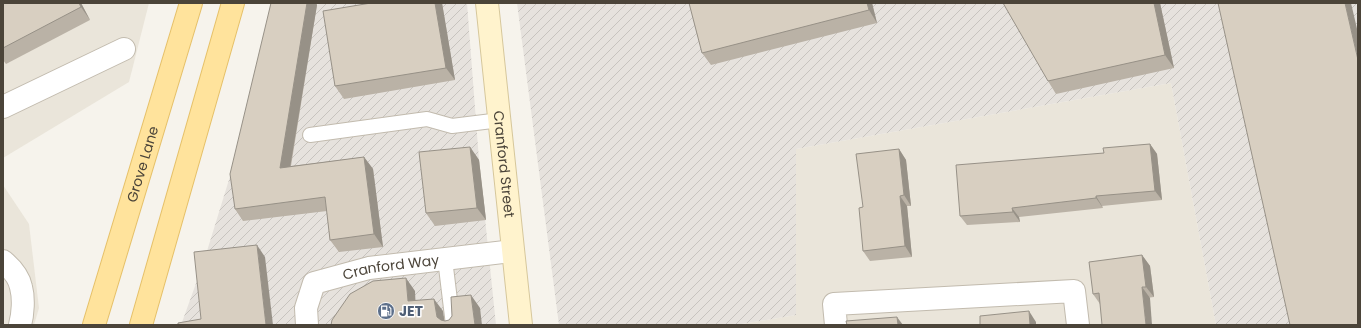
<svg xmlns="http://www.w3.org/2000/svg" width="1361" height="328" font-family="Poppins,sans-serif">
  <defs>
    <pattern id="industrial-furrows" width="10" height="10" patternUnits="userSpaceOnUse"><rect width="10" height="10" fill="#e6e2dd"/><path d="M-1 1l2-2M0 10L10 0M9 11l2-2" fill="none" stroke="#c7c3be"/></pattern>
  </defs>
  <rect width="100%" height="100%" fill="#f6f3ec"/>
  <!-- residential -->
  <g fill="#eae5da">
    <polygon points="3,3 149,3 129,82 3,158"/>
    <polygon points="1171,83 1216,325 736,325 796,315 796,149"/>
    <polygon points="3,185 29,224 39,308 34,325 3,325"/>
  </g>
  <!-- industrial -->
  <g fill="url(#industrial-furrows)">
    <polygon points="325,3 467,3 479,160 496,325 181,325 203,264 281,11"/>
    <polygon points="517,3 1358,3 1358,325 1216,325 1171,83 796,149 796,315 736,325 559,325"/>
  </g>
  <g fill="none" stroke-linecap="round" stroke-linejoin="round">
    <!-- service casing -->
    <g stroke="#c2bbae" stroke-width="16">
      <g id="service">
        <polyline points="310,135 427,119 452,126 500,120"/>
        <polyline points="445,259 453,325"/>
      </g>
    </g>
    <!-- minor casing -->
    <g stroke="#c2bbae" stroke-width="24">
      <g id="minor">
        <polyline points="3,107 124,49"/>
        <path d="M3,261C10,267 19,277 21,287C24,298 23,314 20,325"/>
        <path id="s1" d="M307,325L306,308L314,283L369,268L512,251"/>
        <polyline points="836,325 834,304 1074,291 1078,325"/>
      </g>
    </g>
    <!-- secondary casing -->
    <g stroke="#d6c79b" stroke-width="24">
      <g id="secondary">
        <path id="s2" d="M487,3L521,325"/>
      </g>
    </g>
    <!-- primary casing -->
    <g stroke="#e6c16a" stroke-width="24">
      <g id="primary">
        <path id="s3" d="M94,325L191,3"/>
        <polyline points="141,325 233,3"/>
      </g>
    </g>
    <!-- service -->
    <use href="#service" stroke="#fff" stroke-width="14"/>
    <!-- minor -->
    <use href="#minor" stroke="#fff" stroke-width="22"/>
    <!-- secondary -->
    <use href="#secondary" stroke="#fff3cd" stroke-width="22"/>
    <!-- primary -->
    <use href="#primary" stroke="#ffe39c" stroke-width="22"/>
  </g>
  <!-- wall -->
  <g fill="#bab2a6">
    <polygon points="3,3 81,3 90,20 6,64 3,60"/>
    <polygon points="271,3 316,3 317,5 291,166 364,157 373,169 383,247 339,252 330,240 327,211 243,221 235,209"/>
    <polygon points="442,3 455,80 344,99 335,86"/>
    <polygon points="872,3 877,23 711,65 702,53"/>
    <polygon points="1160,3 1174,68 1056,94 1048,81"/>
    <polygon points="1150,144 1157,154 1162,200 1102,206 1103,208 1019,217 1020,222 967,225 960,216 1104,153"/>
    <polygon points="470,147 479,160 486,220 435,226 426,213"/>
    <polygon points="899,149 906,160 911,206 907,206 912,257 870,261 863,251 863,207"/>
    <polygon points="1142,255 1150,266 1154,297 1100,304 1093,294"/>
  </g>
  <!-- shaded-wall -->
  <g fill="#979187">
    <polygon points="79,3 81,3 90,20 81,7"/>
    <polygon points="307,3 316,3 317,5 288,180 280,168"/>
    <polygon points="435,3 442,3 455,80 446,68"/>
    <polygon points="867,3 872,3 877,23 869,10"/>
    <polygon points="1154,3 1160,3 1174,68 1165,55"/>
    <polygon points="1345,3 1351,3 1358,33 1358,60"/>
    <polygon points="1150,144 1157,154 1162,200 1155,191"/>
    <polygon points="470,147 479,160 486,220 477,208"/>
    <polygon points="899,149 906,160 911,206 904,195"/>
    <polygon points="364,157 373,169 383,247 374,234"/>
    <polygon points="900,196 907,206 912,257 905,246"/>
    <polygon points="1096,196 1102,206 1103,208 1096,198"/>
    <polygon points="1012,208 1019,217 1020,222 1013,212"/>
    <polygon points="257,245 265,257 273,325 266,325"/>
    <polygon points="1142,255 1150,266 1154,297 1146,287"/>
    <polygon points="406,278 415,291 416,313 408,301"/>
    <polygon points="1142,287 1150,298 1152,325 1146,325"/>
    <polygon points="471,295 480,308 482,325 475,325"/>
    <polygon points="434,299 443,311 445,325 437,317"/>
    <polygon points="1029,311 1036,322 1036,325 1030,325"/>
    <polygon points="897,317 903,325 898,325"/>
  </g>
  <!-- building -->
  <g fill="#d8cfc1" stroke="#979187">
    <polygon points="3,3 79,3 81,7 3,48"/>
    <polygon points="271,3 307,3 280,168 364,157 374,234 330,240 325,197 235,209 230,174"/>
    <polygon points="371,3 435,3 446,68 335,86 323,11"/>
    <polygon points="689,3 867,3 869,10 702,53"/>
    <polygon points="1003,3 1154,3 1165,55 1048,81"/>
    <polygon points="1218,3 1345,3 1358,60 1358,325 1290,325"/>
    <polygon points="1150,144 1155,191 1096,196 1096,198 1012,208 1013,212 960,216 956,165 1104,153 1103,148"/>
    <polygon points="470,147 477,208 426,213 419,152"/>
    <polygon points="899,149 904,195 900,196 905,246 863,251 859,208 863,207 856,154"/>
    <polygon points="257,245 266,325 178,325 178,323 201,319 194,252"/>
    <polygon points="1142,255 1146,287 1142,287 1146,325 1102,325 1099,293 1093,294 1089,262"/>
    <polygon points="406,278 408,301 434,299 437,317 441,320 445,321 449,320 452,316 451,297 471,295 475,325 331,325 332,320 350,294 373,281"/>
    <polygon points="1029,311 1030,325 980,325 980,316"/>
    <polygon points="897,317 898,325 847,325 846,321"/>
  </g>
  <!-- icons -->
  <defs>
    <g id="fuel-disc" transform="scale(0.9)"><circle r="9.5" fill="#5c6f8a" stroke="#fff"/><path d="M-5.5-6h7V0h2V4h1.3V-2.5L3-4.5l.8-.8L6-3V5H2.5V1h-1V6h-7ZM-4.2-4.7v3.2H.2V-4.7Z" fill="#fff"/></g>
  </defs>
  <g fill-rule="evenodd">
    <use href="#fuel-disc" x="386" y="311"/>
  </g>
  <g text-anchor="middle" dominant-baseline="central" stroke-width="3" stroke-linejoin="round" paint-order="stroke">
    <!-- street labels -->
    <g font-size="14" fill="#4b4439" stroke="#fff">
      <text stroke="none"><textPath href="#s3" startOffset="168">Grove Lane</textPath></text>
      <text stroke="none"><textPath href="#s2" startOffset="162">Cranford Street</textPath></text>
      <text stroke="none"><textPath href="#s1" startOffset="122">Cranford Way</textPath></text>
    </g>
    <!-- service labels -->
    <g font-size="14" font-weight="bold" fill="#4e5e75" stroke="#fff" text-anchor="start">
      <text x="399" y="311">JET</text>
    </g>
  </g>
  <!-- border -->
  <rect width="1361" height="328" fill="none" stroke="#4b4439" stroke-width="8"/>
</svg>
